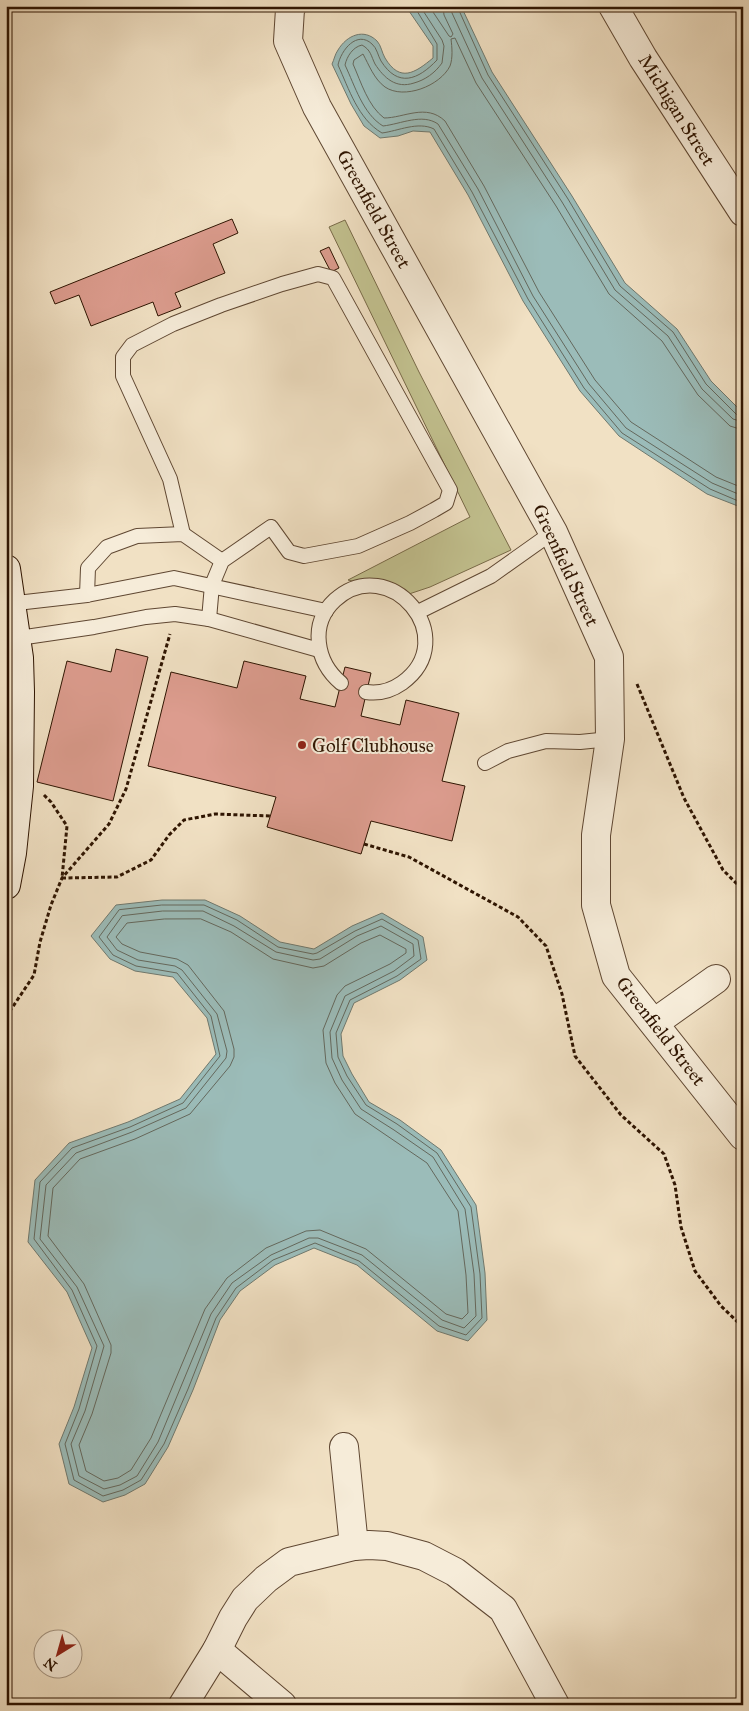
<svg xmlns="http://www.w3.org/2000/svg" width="749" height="1711" font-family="'IM FELL Great Primer',serif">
  <rect width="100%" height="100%" fill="#f1e1c4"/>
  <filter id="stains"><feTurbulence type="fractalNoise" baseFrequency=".004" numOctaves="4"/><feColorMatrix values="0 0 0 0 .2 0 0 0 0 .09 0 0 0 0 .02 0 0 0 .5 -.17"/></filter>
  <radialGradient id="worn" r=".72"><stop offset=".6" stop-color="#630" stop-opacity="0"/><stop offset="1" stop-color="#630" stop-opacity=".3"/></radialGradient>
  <!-- green -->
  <polygon fill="#c2c18f" stroke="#786a48" points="345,220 419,372 511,550 430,587 403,596 365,584 348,580 470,517 329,227"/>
  <!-- water -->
  <g fill="#9bbcb9" stroke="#6f796f">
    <path d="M409,6H461L492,72L572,196L625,283L677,329L711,381L743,413V508L707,494L619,436L580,391L523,301L468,195L430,132L413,131L398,136L380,138L364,126L351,104L332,64C334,60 335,54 338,50C347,35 364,28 377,41C381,45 382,53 385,58C400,83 415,73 433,58V46L409,11Z"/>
    <polygon points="162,900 205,900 240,916 280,942 314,949 352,926 382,913 423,937 427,960 400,980 354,1003 341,1034 343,1056 352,1074 369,1102 400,1120 441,1150 476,1205 485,1273 487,1320 468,1341 437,1331 357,1265 314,1248 275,1265 240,1291 220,1320 193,1390 168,1447 145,1484 125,1495 103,1502 69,1484 59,1444 74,1407 92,1348 67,1292 28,1242 35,1180 69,1143 128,1122 180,1099 216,1054 207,1018 173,977 135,971 110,959 91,936 116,905"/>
  </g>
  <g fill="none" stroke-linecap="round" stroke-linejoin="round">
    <!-- shore -->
    <g stroke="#64685d" stroke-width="1">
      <path d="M414,6L437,44V60C418,80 398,88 381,61C378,56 377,48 372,44C357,30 341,50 338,65C349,89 358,119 382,133C398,131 418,121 434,129L472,192L528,299L584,388L622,433L710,489L743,503"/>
      <path d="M420,6L442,40L444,46L442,63C435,73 425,80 414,83C396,89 384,78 375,64C371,56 371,50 362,45C353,47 347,56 345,65C355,86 363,114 383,126C401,124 422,113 438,124L478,189L533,296L589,384L626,428L712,483L743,496"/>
      <polyline points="429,6 449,36 451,37 453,34 444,15 443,6"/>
      <polyline points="450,6 452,13 482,78 562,202 615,290 668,336 702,389 733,419 743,422"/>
      <polyline points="457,6 488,75 568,199 620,286 673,332 706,384 737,415 743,416"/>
      <path d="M743,430L730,426L698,395L662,341L609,294L556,206L476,83L455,38L451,39C452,47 453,58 450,66C440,86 404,100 385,87C374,79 369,65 363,54L354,60L353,64C361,82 368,106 384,118C404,118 426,103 445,121L484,186L539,292L595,380L631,422L716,477L743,488"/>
      <polygon points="162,905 204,905 237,920 278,947 313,954 317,953 355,931 382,919 418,940 421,959 397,976 350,1000 336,1033 338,1057 347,1076 366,1105 397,1124 437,1153 471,1207 480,1274 482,1318 466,1335 439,1326 359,1261 315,1243 273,1260 236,1288 216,1318 188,1389 164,1444 141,1480 123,1490 103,1496 74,1480 65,1444 79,1409 97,1346 72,1290 34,1239 40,1182 72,1148 130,1127 183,1103 220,1056 211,1016 177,973 136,966 113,955 99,937 119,910"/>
      <polygon points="163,911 203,911 234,926 276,952 313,960 320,959 357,936 381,926 413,944 414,956 394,971 345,996 330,1032 332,1058 342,1080 361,1109 394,1130 433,1157 465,1209 474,1274 476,1316 464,1328 442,1320 362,1255 318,1238 309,1238 271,1255 232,1283 211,1314 158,1442 137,1476 120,1485 104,1489 79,1476 71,1444 85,1411 104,1346 77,1287 40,1239 46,1185 76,1153 132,1132 186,1108 226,1058 227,1051 217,1014 182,970 175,966 138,960 117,950 107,937 122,916"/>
      <polygon points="201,919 231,932 273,959 313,968 324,966 361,943 380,935 406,949 406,953 390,964 345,986 337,995 323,1030 326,1063 335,1083 355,1114 427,1163 458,1211 466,1275 468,1313 462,1319 446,1314 366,1249 320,1230 306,1231 266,1248 227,1278 205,1309 151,1438 131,1470 118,1478 104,1481 86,1471 79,1445 92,1414 111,1353 111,1345 84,1284 48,1236 53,1188 80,1159 135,1139 190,1114 230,1066 234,1057 234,1049 224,1011 188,965 177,959 140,952 122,944 116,937 127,923 164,919"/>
    </g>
  </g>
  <!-- building -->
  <g fill="#dc9c8e" stroke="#2e1401">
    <polygon points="232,219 238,233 213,244 225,273 175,293 181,307 158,316 153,302 91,326 79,295 55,304 50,292"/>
    <polygon points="329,247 339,268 331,272 320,251"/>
    <polygon points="116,649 148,657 113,801 37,782 67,661 111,672"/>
    <polygon points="244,661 306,676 300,699 335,707 345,667 371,673 361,716 400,725 406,700 459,713 442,781 465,786 452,841 371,821 361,854 267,827 276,797 148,766 171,672 237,688"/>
  </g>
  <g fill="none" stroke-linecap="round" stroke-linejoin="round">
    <!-- lane casing -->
    <g stroke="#5f4732" stroke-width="16">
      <g id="lane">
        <polyline points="183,534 170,479 123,376 123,357 132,345 173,324 221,305 282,284 318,274 333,278 450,490 446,503 434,510 410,523 358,546 304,556 289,552 271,527 222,561 212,585 209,619"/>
        <polyline points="87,595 88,568 107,547 137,536 183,534 222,561"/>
        <polyline points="8,604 87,595 174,578 326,611"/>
        <polyline points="418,612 491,576 553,532"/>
        <polyline points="12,639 94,627 146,617 175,614 209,619 319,650"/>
        <path d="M341,683C316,662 309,624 335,600C389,551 464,638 402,683C392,690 379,694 366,692"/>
        <polyline points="485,763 508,751 546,741 580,742 610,739"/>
      </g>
    </g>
    <!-- street casing -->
    <g stroke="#5f4732" stroke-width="30">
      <g id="street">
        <polyline points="292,6 290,9 288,41 317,107 553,532 609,657 610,739 596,835 596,905 616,976 743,1136"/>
        <polyline points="613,6 643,58 743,212"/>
        <polyline points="654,1023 716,979"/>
        <polyline points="344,1447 354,1546"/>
        <polyline points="217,1650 282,1705"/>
        <polyline points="183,1705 217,1650 233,1618 245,1599 266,1579 289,1562 354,1546 369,1545 387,1546 424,1556 455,1572 503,1609 555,1705"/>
      </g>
    </g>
    <!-- secondary casing -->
    <g stroke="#2e1401" stroke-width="30">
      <polyline id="secondary" points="6,569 19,658 20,692 19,786 12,853 6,885"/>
    </g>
    <!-- path -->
    <g stroke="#2e1401" stroke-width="3" stroke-dasharray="4 2.5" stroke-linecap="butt">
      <polyline points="637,684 684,798 723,870 743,890"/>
      <polyline points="44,795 51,802 67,826 62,878 117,877 151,860 169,835 184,820 215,814 270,816"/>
      <polyline points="364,844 409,857 518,917 546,946 562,994 575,1056 621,1115 664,1154 675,1185 681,1227 695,1271 721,1306 743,1327"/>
      <polyline points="6,1017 34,975 40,942 51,905 62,878 109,824 126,789 170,634"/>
    </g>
    <!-- lane -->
    <use href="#lane" stroke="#f6ecd9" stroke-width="14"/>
    <!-- street -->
    <use href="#street" stroke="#f6ecd9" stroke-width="28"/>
    <!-- secondary -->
    <use href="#secondary" stroke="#f6ecd9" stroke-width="28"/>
  </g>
  <!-- markers -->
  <circle fill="#8f2418" stroke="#f6ecd9" stroke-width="2" cx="302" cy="745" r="5"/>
  <g text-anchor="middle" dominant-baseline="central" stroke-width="4" stroke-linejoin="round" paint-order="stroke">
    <!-- street labels -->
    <g font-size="19" fill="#2e1401" stroke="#f6ecd9">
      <text transform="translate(677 110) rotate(58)">Michigan Street</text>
      <text transform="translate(374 209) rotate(61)">Greenfield Street</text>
      <text transform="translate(566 565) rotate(65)">Greenfield Street</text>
      <text transform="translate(661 1031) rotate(52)">Greenfield Street</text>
    </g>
    <!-- poi labels -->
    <g font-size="19" fill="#2e1401" stroke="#f6ecd9" text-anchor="start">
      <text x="312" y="745">Golf Clubhouse</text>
    </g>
  </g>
  <!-- margin -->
  <rect width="749" height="1711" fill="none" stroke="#f1e1c4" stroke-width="25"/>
  <rect x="8" y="8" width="734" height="1696" fill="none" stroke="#2e1401" stroke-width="2.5"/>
  <rect x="12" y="12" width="724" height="1686" fill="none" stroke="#2e1401"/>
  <!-- north arrow -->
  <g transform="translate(58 1654) rotate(217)"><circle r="24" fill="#f6ecd9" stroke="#a69683"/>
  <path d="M0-4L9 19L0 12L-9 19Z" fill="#8f2418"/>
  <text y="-8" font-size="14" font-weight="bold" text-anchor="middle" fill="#2e1401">N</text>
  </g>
  <rect width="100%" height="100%" filter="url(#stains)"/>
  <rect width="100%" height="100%" fill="url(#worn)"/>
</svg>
